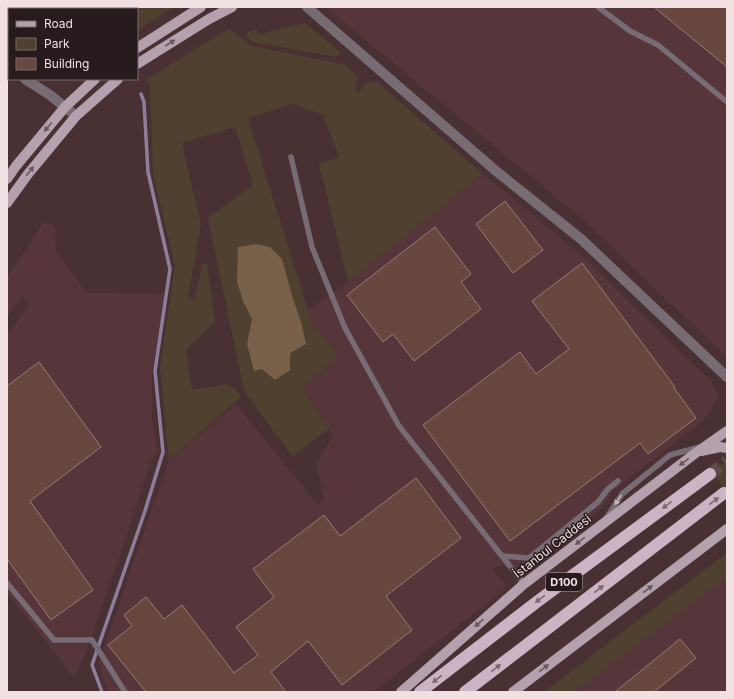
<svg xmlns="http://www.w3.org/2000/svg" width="734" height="699" font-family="Inter,sans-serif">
  <rect width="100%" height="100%" fill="#483033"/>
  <!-- built -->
  <g fill="#56363b">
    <polygon points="328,7 727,7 727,357 578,215 329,10"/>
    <polygon points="483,174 585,258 712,383 718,397 706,418 613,491 601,509 527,566 498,566 493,571 507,587 374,692 107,692 99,662 169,460 236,404 318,505 324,499 316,463 333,436 302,388 339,356 312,323 308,310 344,285"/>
    <polygon points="43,222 55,225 56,251 87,293 166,294 152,372 152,420 158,452 152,458 120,555 87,650 74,677 7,593 7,334 31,303 22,296 7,317 7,276 26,250"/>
    <polygon points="727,553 727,692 544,692"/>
  </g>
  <!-- green -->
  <g fill="#4f402f">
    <polygon points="126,7 174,7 137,30 137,9 127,9"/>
    <polygon points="305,23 341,52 336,57 253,42 246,37 248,32 255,29 260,34"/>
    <polygon points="230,29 251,46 346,65 357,77 355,91 360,92 364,83 376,81 483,174 348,282 319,164 339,157 323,115 292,104 248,118 312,323 339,356 302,388 329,429 292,456 244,391 208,218 253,185 235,127 182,143 201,225 188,297 195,299 202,264 207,264 215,322 186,349 192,390 227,384 235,389 241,397 169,460 160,368 175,266 153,173 150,85 146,80 221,33"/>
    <polygon points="721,464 727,464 727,492 708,468"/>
    <polygon points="727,553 727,577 574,692 544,692"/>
  </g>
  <!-- forest -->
  <polygon fill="#786148" points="256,244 270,247 282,259 293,299 301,322 306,344 290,353 290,370 275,380 262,369 254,371 247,344 252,319 243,301 237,282 238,247"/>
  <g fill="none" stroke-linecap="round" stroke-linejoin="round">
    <!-- stream -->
    <g stroke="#8e7e9c" stroke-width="3.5">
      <polyline points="121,7 121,9"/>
      <polyline points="102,692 92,665 145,511 163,452 155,371 170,269 148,172 144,102 141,94"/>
    </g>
  </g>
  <!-- building -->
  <g fill="#68483e" stroke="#987d73">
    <polygon points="654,7 727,7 727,67"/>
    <polygon points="505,201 543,250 513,273 476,224"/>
    <polygon points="435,227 471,274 461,282 481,309 414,361 393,334 383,342 347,295"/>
    <polygon points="582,263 675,387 674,388 696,418 648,454 640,443 510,541 423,425 520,352 536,374 569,349 532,301"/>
    <polygon points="39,362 101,447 30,501 93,590 51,620 7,559 7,386"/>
    <polygon points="416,478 461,538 386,596 412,630 342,685 308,641 271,672 286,692 146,692 108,645 132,626 124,615 146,597 164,619 182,605 234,673 258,655 236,627 274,597 253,569 324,515 340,536"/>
    <polygon points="680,639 696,658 654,692 615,692"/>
  </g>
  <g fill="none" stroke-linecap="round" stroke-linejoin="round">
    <!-- highway-tunnel -->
    <polyline stroke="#614a4d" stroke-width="12" stroke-dasharray="12 6" stroke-linecap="butt" points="710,474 727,461"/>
    <!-- lane -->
    <g stroke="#776c73" stroke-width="5.5">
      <polyline points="598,7 630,31 658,45 727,102"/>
      <polyline points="291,157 312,247 345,328 399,426 502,556 529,558 598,502 608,489 618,481"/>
      <polyline points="607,517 622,494 670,455 700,447"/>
      <polyline points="502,556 524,584"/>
      <polyline points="7,583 54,640 92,640 125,692"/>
    </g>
    <!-- street -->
    <g stroke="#776c73" stroke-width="10">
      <polyline points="40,7 42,9"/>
      <polyline points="107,7 108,9"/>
      <polyline points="307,7 496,171 581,239 727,377"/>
      <polyline points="7,67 9,69"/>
      <polyline points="25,79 50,95 76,116"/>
    </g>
    <!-- primary -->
    <g stroke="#b5a0ad" stroke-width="10">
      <polyline points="137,48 201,7"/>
      <polyline points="137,64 209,19 232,7"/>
      <polyline points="7,179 16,166 65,107 95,79"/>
      <polyline points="7,203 28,174 76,116 118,79"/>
      <polyline points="701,451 720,447 727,448"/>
      <polyline points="401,692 524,584 697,452 727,431"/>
      <polyline points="513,692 727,529"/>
    </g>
    <!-- highway -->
    <g stroke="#cdb4c4" stroke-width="12">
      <polyline points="420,692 538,601 710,474"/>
      <polyline points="465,692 724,493"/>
    </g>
  </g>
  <!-- one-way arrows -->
  <defs><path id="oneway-solid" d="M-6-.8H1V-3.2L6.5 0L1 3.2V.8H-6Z"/></defs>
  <g fill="#67575e">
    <use href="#oneway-solid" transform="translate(170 43) rotate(-32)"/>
    <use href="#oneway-solid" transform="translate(48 127) rotate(130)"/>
    <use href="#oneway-solid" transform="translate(30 171) rotate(-51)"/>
    <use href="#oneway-solid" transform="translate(684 462) rotate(143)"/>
    <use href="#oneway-solid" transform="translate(580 541) rotate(143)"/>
    <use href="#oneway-solid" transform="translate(648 589) rotate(-37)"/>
    <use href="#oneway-solid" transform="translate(479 623) rotate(139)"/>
    <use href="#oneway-solid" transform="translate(544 668) rotate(-37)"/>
  </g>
  <use fill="#c6b7bb" href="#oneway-solid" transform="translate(618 500) rotate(123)"/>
  <g fill="#7a6870">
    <use href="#oneway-solid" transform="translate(714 501) rotate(-38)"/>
    <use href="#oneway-solid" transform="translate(667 505) rotate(144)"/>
    <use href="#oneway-solid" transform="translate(599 589) rotate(-38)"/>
    <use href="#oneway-solid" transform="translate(540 599) rotate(143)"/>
    <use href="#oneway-solid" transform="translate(496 668) rotate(-38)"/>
    <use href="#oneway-solid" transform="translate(437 679) rotate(142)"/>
  </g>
  <g text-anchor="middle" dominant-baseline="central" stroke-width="3" stroke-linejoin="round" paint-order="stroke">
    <!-- shield labels -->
    <rect fill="#271b1d" stroke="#b4a5a7" stroke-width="1" x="546" y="573" width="36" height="18" rx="3"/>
    <g font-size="11" font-weight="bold" fill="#f1e0e2">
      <text x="564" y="582">D100</text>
    </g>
    <!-- street labels -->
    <g font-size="12" fill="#f1e0e2" stroke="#271b1d">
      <text transform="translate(552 546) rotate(-38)">İstanbul Caddesi</text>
    </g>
  </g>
  <!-- border -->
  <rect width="734" height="699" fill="none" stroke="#f1e0e2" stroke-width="16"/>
  <!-- legend -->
  <rect x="8" y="8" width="130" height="72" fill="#271b1d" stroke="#786a6c"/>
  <rect x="16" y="21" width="20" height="6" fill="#b5a0ad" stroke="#786a6c"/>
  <text x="44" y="28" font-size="12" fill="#f1e0e2">Road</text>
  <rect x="16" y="38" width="20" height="12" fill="#4f402f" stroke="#786a6c"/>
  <text x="44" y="48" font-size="12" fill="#f1e0e2">Park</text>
  <rect x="16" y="58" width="20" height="12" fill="#68483e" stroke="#786a6c"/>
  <text x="44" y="68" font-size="12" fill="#f1e0e2">Building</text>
</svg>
